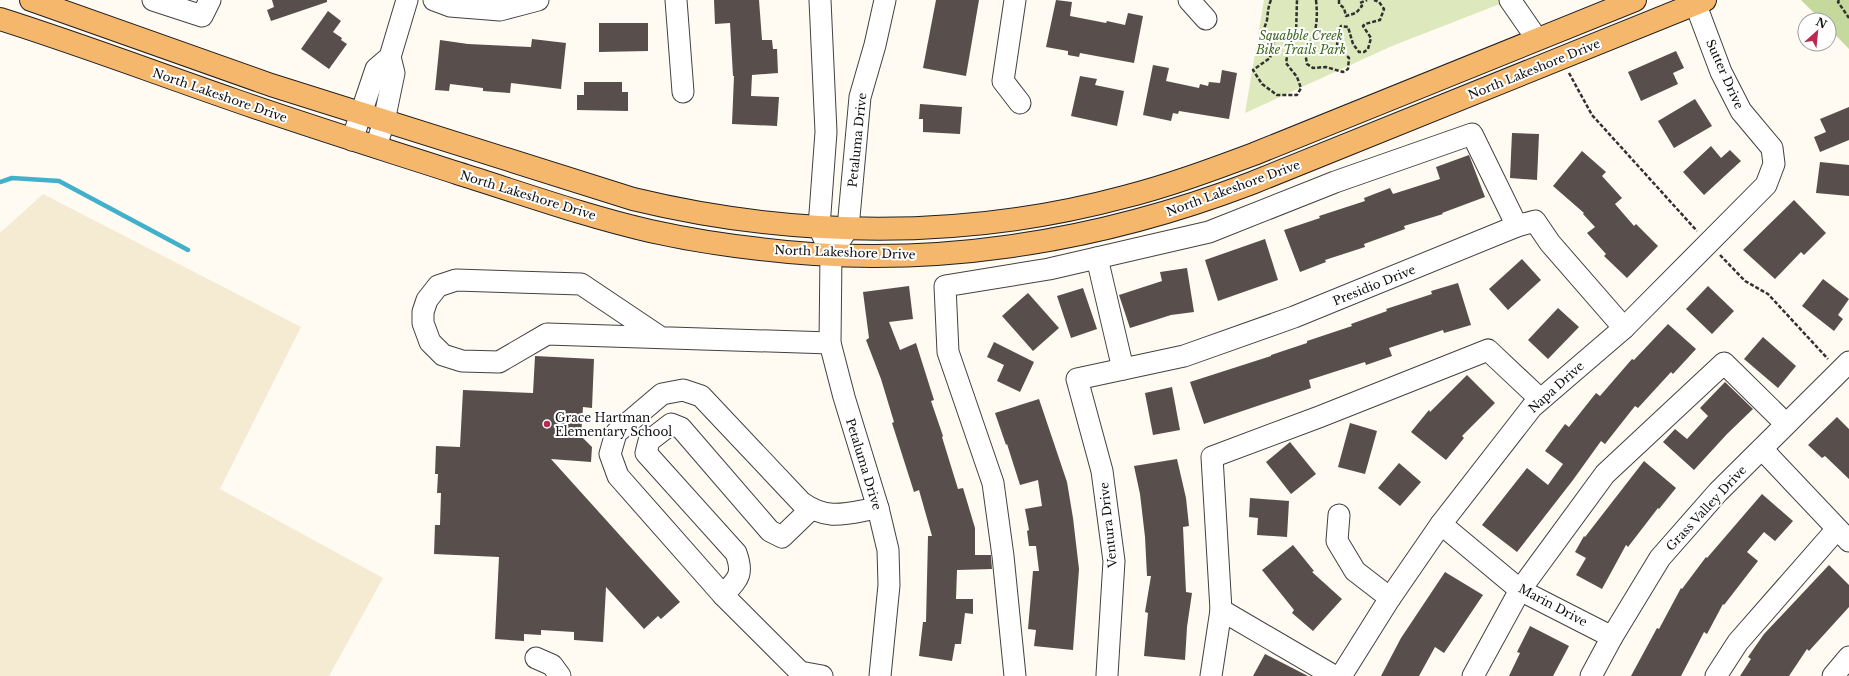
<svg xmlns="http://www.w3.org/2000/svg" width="1849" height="676" font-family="'Libre Baskerville',serif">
  <rect width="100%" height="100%" fill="#fffaf2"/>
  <!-- farmland -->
  <polygon fill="#f5ebd2" points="43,194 301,327 220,489 383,578 329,676 0,676 0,233"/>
  <!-- green -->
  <polygon fill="#dde9bc" points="1264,0 1510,0 1392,46 1245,113"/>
  <!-- forest -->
  <polygon fill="#c4d99b" points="1801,0 1849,0 1849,49 1829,28 1829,20 1821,20"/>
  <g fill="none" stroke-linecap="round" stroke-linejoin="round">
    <!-- stream -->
    <polyline stroke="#40b0cb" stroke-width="4.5" points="0,182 12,178 59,181 188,250"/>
  </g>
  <!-- building -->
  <g fill="#584e4c">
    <polygon points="272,0 327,0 327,2 271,21 267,10 274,7"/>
    <polygon points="714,0 759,0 762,40 772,40 773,49 777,49 778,73 752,75 751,96 779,97 777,126 732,124 734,76 733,76 730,23 715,24"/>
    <polygon points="936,0 979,0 966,76 923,68"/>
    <polygon points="1056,0 1072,2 1070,16 1106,23 1107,21 1125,25 1128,13 1143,16 1134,63 1080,53 1079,57 1068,55 1068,51 1046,47"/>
    <polygon points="328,11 341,21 333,32 342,38 341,40 347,44 329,69 301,49"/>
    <polygon points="599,23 648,23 648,51 599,52"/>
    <polygon points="532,39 566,43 561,89 511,83 510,93 483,91 483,88 450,84 449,91 435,90 440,40 468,44 531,47"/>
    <polygon points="1676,51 1684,68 1673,73 1678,84 1641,101 1628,72"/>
    <polygon points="1153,65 1169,68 1166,81 1199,88 1200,84 1208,86 1209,82 1220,83 1222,70 1237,73 1229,119 1179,111 1178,114 1173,113 1171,121 1143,115"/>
    <polygon points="1080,76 1097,79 1095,85 1124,91 1117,126 1071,116"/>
    <polygon points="584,82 622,82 622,92 628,92 628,111 577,110 577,95 584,95"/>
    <polygon points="1695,99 1712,126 1674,148 1658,121"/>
    <polygon points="920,104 962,107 960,134 923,132 923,119 919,119"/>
    <polygon points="1849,107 1849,140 1820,152 1814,137 1826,132 1820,119"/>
    <polygon points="1512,133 1539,134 1537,180 1510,178"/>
    <polygon points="1711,146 1721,158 1730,150 1741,161 1704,195 1683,172"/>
    <polygon points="1582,151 1606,172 1602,176 1622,198 1615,204 1634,226 1636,224 1658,246 1627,278 1604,256 1606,254 1587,233 1595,227 1583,214 1584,213 1553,186"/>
    <polygon points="1469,155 1485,197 1442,213 1443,214 1404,226 1405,229 1364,244 1365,247 1325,260 1326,262 1300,272 1284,230 1320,218 1319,216 1365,201 1364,198 1390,188 1393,194 1440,179 1436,167"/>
    <polygon points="1820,162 1849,165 1849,196 1816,193"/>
    <polygon points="1794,200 1826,233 1804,255 1801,252 1775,279 1743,250"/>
    <polygon points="1265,239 1278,280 1218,301 1205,260"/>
    <polygon points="1522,259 1541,280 1508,310 1489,289"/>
    <polygon points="1187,268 1194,312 1171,315 1130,328 1119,295 1162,281 1160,272"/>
    <polygon points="1823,279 1849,299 1838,315 1843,319 1834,331 1802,306"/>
    <polygon points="1458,283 1471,325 1444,333 1443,330 1389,348 1392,356 1366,365 1365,362 1309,380 1311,388 1204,424 1190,382 1271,356 1271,355 1307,343 1307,341 1352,326 1351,324 1387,311 1386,309 1432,294 1431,291"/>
    <polygon points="909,286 913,319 889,322 900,350 916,343 934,400 931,401 943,436 942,437 958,489 963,488 975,528 975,555 991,555 991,557 992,569 957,570 956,599 973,599 973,614 965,613 961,644 955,644 952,661 919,656 923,622 926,622 928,536 932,536 919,490 914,492 892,423 894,422 881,379 866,340 869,338 863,292"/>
    <polygon points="1708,286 1734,311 1712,334 1686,309"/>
    <polygon points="1083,288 1097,329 1071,338 1057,296"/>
    <polygon points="1028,293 1059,328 1033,351 1002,316"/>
    <polygon points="1558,308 1579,327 1548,359 1528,340"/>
    <polygon points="1668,324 1696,349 1673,374 1671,372 1638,408 1635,406 1605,444 1601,441 1573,480 1517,552 1482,525 1527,468 1548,485 1563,464 1545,451 1565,424 1569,427 1596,393 1600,396 1632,359 1634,360"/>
    <polygon points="1763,337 1796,366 1778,388 1744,359"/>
    <polygon points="994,342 1034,362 1020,392 997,381 1004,365 987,357"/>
    <polygon points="535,356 594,359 592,408 583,407 581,436 592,447 591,462 551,459 680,602 661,619 658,616 644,629 606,587 603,642 574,640 574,632 541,630 541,635 524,634 524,641 495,639 499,557 434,554 435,525 440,525 441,493 437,493 438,474 435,474 436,446 460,447 463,390 533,393"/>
    <polygon points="1467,375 1495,403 1462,436 1464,438 1446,460 1411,432 1429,410 1430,412"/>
    <polygon points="1725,382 1753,409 1727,434 1694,470 1663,442 1675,429 1687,439 1708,416 1700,408"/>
    <polygon points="1172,387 1180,430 1153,435 1145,393"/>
    <polygon points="1039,399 1067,482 1073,518 1079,569 1073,650 1034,646 1036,630 1028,629 1033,571 1039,571 1036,546 1029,546 1027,531 1029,530 1025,509 1042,506 1038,480 1020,485 1007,444 1006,445 995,413"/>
    <polygon points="1837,417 1849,429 1849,479 1825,456 1822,458 1808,445"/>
    <polygon points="1350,423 1377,431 1365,474 1338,467"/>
    <polygon points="1290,442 1316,474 1291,494 1266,462"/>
    <polygon points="1177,459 1186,498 1189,526 1183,527 1186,592 1192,593 1187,627 1185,660 1144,656 1148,613 1145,612 1151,576 1147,576 1145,537 1140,494 1134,466"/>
    <polygon points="1644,461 1676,488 1659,509 1658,508 1628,547 1626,545 1602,589 1576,575 1586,558 1575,552 1584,536 1585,537"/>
    <polygon points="1399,463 1421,482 1400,506 1378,488"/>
    <polygon points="1762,494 1793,521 1775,541 1764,532 1747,552 1758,561 1724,605 1723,604 1707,634 1704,632 1681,676 1631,676 1657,628 1659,629 1681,588 1682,589 1706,557 1707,558"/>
    <polygon points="1250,498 1289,501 1287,537 1257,535 1258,518 1249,517"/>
    <polygon points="1293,545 1314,571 1312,572 1342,599 1313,631 1292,613 1294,610 1262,570"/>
    <polygon points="1829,565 1849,585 1849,607 1809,651 1807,649 1789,676 1740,676 1751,659 1748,657 1764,634"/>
    <polygon points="1445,572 1483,595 1444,653 1435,647 1419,676 1381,676 1401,638"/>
    <polygon points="1530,626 1569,646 1553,676 1509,676 1520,653 1517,652"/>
    <polygon points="1265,654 1308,676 1253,676"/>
  </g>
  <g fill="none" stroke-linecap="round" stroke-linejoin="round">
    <!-- minor casing -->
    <g stroke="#424242" stroke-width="23">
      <g id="minor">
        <polyline points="153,0 202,16 210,0"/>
        <polyline points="434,0 450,6 500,10 538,0"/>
        <polyline points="676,0 683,92"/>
        <polyline points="820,0 826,132 819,227 831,254 830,343 844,397 878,508 888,550 889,585 880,676"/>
        <polyline points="1015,0 1003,81 1020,103"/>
        <polyline points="1189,0 1206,19"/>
        <polyline points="1510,0 1537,39"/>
        <polyline points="352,140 376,69 390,57 407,0"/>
        <polyline points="376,147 384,121 394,73 390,57"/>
        <polyline points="831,254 848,228 860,97 875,45 885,0"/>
        <polyline points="1097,258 1123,369"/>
        <polyline points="660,337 581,284 456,280 438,286 427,300 423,312 423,323 430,342 443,355 462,361 499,362 547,334 830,343"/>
        <polyline points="1762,449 1849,541"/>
        <polyline points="1339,515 1337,541 1355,571 1390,598"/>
        <polyline points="1441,524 1520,590 1612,637"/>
        <path d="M723,595C738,579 744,575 736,553L646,453L649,441L671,424L681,428L770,531L782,537L811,509"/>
        <polyline points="536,658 552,665 560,676"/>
        <polyline points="1107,675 1114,561 1102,471 1077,379 1184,356 1294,317 1517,226 1535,221 1550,243 1624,328"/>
        <path d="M822,676L800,672L723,595L618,476L610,454L616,433L662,394L683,390L701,396L801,502C829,522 847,513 878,508"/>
        <polyline points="1015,676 1003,556 993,483 948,352 945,286 1049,269 1209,232 1335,182 1472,134 1517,226"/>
        <polyline points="1211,676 1221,610"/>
        <polyline points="1334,676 1221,610 1212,457 1319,417 1488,350 1540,399"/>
        <polyline points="1341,676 1390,598 1441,524 1532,407 1624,328 1766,185 1774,164 1772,148 1741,111 1721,72 1694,0"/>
        <polyline points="1473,676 1520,590 1605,474 1724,363 1786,424"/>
        <polyline points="1591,676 1612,637 1660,558 1718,492 1849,362"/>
        <polyline points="1716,676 1738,642 1837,529"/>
        <polyline points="1833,676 1849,657"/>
      </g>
    </g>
    <!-- major casing -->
    <g stroke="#202020" stroke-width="24">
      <g id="major">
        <path d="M31,0L271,85L633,199C794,238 964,240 1124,197C1168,186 1211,170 1254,154L1635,0"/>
        <path d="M0,19C79,44 156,73 234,100C308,126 383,149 457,173C521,193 585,216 650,231C686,239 723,245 760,249C927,270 1095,243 1252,183L1705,0"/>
      </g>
    </g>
    <!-- path -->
    <g stroke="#313131" stroke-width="2.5" stroke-dasharray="4 2" stroke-linecap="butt">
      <path d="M1271,0C1268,7 1268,12 1267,20C1266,25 1263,28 1264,33L1274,40L1270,58L1253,70L1262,84L1277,95H1297L1301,88L1297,77L1286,63L1289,44L1293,37L1296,35L1297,0"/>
      <path d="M1316,0C1318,21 1317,33 1305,52L1307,64L1313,68L1326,67L1343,72L1348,69L1349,58L1337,46L1338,32L1341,26L1348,27L1353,44L1359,52H1364L1368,49L1371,38L1363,26L1365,24L1380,20L1384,9L1379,2L1374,0"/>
      <polyline points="1339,0 1339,4 1344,8 1346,16 1356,13 1362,6 1360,3 1367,0"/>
      <polyline points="1839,0 1838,2 1849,18"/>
      <polyline points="1569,73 1592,115 1697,231"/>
      <polyline points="1720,255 1745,281 1768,294 1828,359"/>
    </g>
    <!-- minor -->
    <use href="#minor" stroke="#fff" stroke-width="21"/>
    <!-- major -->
    <use href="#major" stroke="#f5b76c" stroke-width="22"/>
  </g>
  <!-- markers -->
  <circle fill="#bd2a4f" stroke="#fff" stroke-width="1.5" cx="547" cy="424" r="4"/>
  <g text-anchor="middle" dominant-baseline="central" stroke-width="4" stroke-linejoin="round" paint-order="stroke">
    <!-- park labels -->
    <g font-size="12" font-style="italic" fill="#3d6720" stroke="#fff">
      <text x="1301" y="35">Squabble Creek<tspan x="1301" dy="14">Bike Trails Park</tspan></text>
    </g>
    <!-- street labels -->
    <g font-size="12" fill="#0f0f0f" stroke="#fff">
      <text transform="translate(1534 69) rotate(-22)">North Lakeshore Drive</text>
      <text transform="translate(1725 74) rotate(66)">Sutter Drive</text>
      <text transform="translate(220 95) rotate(19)">North Lakeshore Drive</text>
      <text transform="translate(857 140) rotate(-84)">Petaluma Drive</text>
      <text transform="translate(1233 188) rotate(-20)">North Lakeshore Drive</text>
      <text transform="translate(528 195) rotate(17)">North Lakeshore Drive</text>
      <text transform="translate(845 252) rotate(2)">North Lakeshore Drive</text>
      <text transform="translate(1374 285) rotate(-22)">Presidio Drive</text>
      <text transform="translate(1556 387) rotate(-42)">Napa Drive</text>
      <text transform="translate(864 464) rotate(73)">Petaluma Drive</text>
      <text transform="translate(1706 508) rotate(-47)">Grass Valley Drive</text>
      <text transform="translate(1108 525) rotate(-96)">Ventura Drive</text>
      <text transform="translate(1553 605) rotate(28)">Marin Drive</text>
    </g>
    <!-- poi labels -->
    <g font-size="12" fill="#0f0f0f" stroke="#fff" text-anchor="start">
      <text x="555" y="417">Grace Hartman<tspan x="555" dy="14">Elementary School</tspan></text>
    </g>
  </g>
  <!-- north arrow -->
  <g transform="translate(1817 32) rotate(27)"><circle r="19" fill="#ffffff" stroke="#9f9f9f"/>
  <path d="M0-3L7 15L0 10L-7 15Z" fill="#bd2a4f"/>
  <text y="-6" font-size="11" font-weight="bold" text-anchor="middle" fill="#0f0f0f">N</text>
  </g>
</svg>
